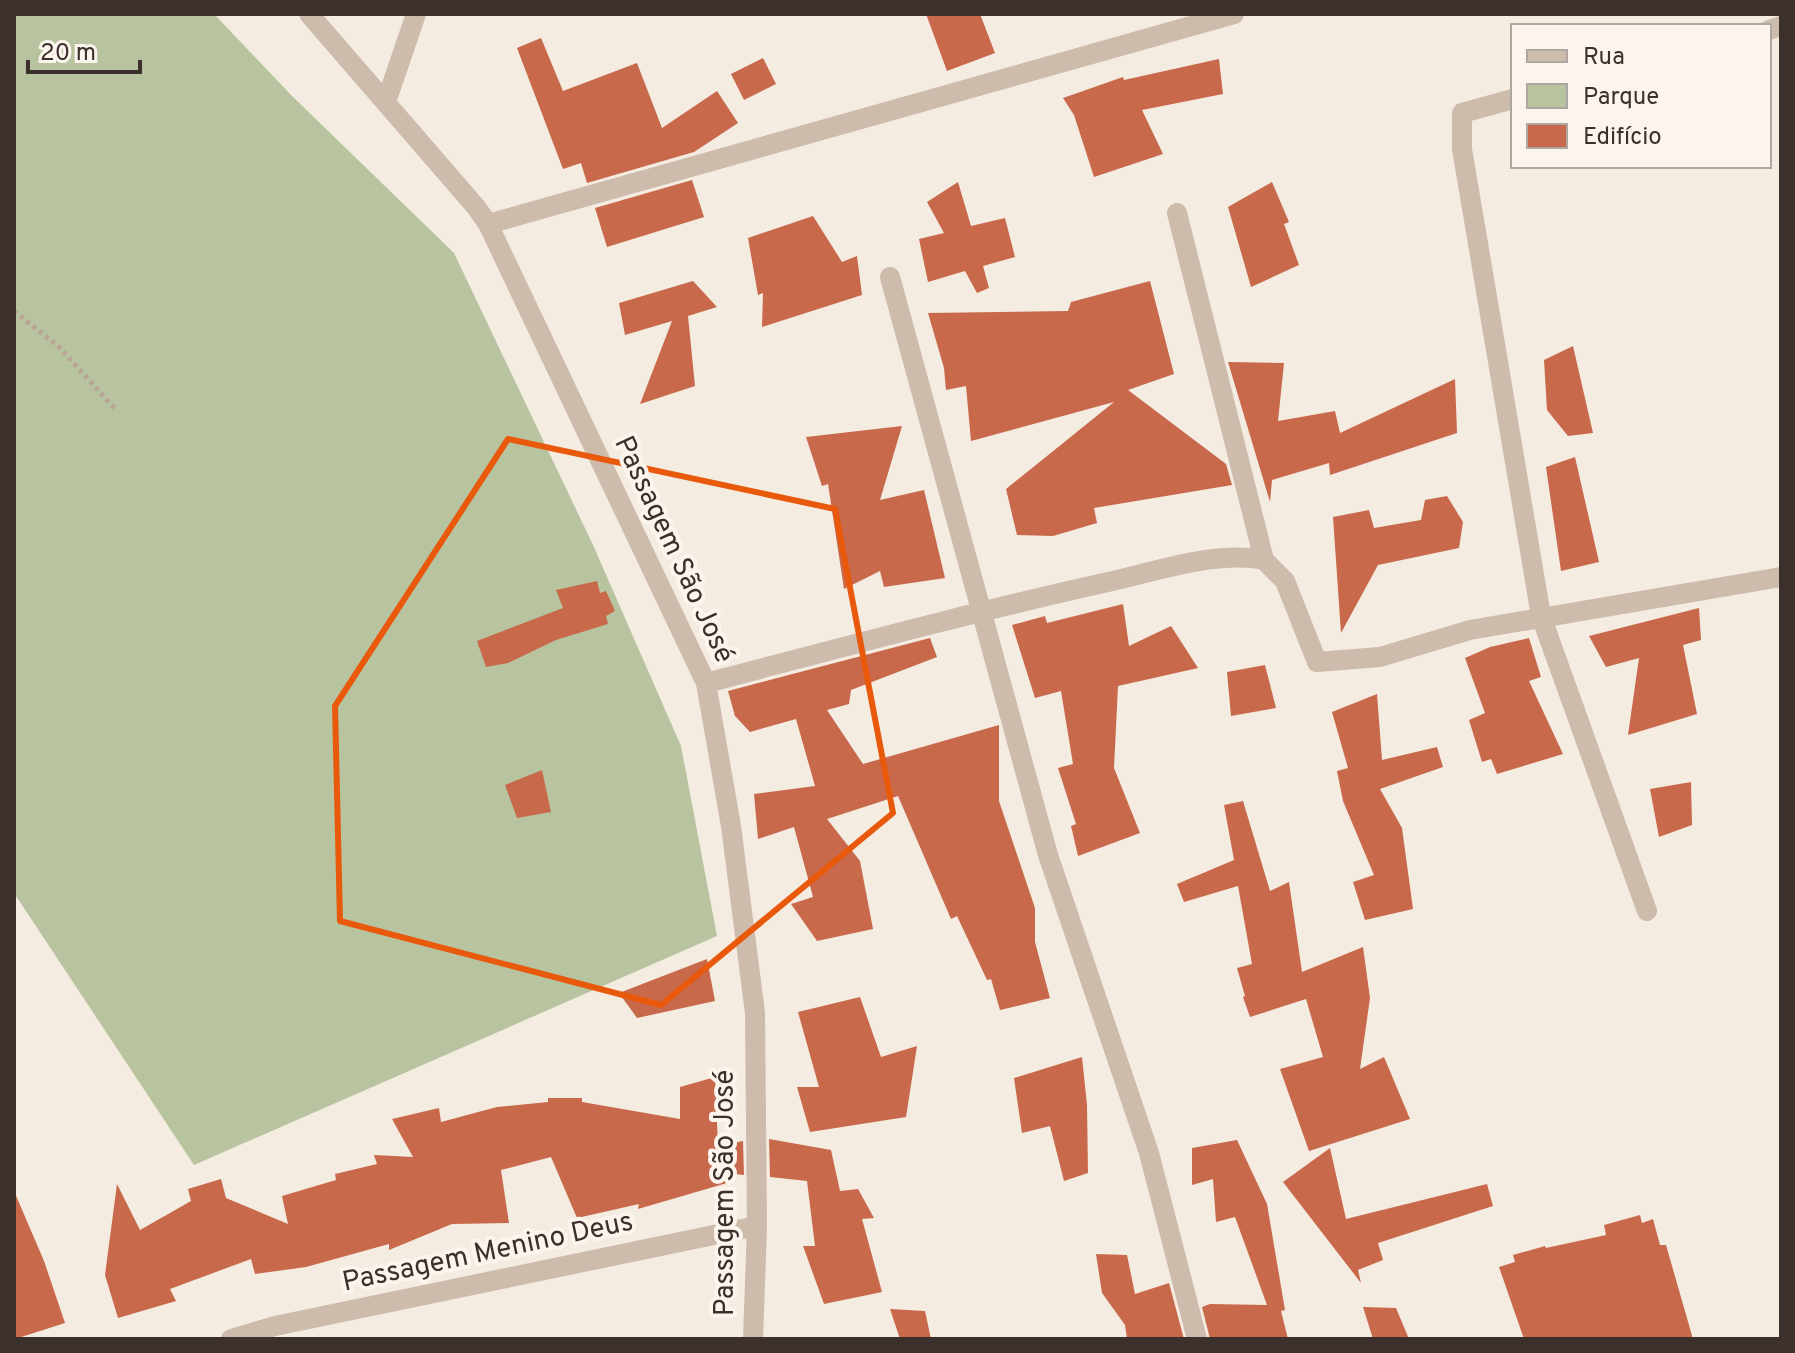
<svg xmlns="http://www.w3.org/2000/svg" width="1795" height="1353" font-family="Overpass,sans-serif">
  <rect width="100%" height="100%" fill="#f4ebe1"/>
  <!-- green -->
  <polygon fill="#b8c4a0" points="14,14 214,14 292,96 454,253 593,545 681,746 717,936 194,1165 14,893"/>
  <!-- building -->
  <g fill="#c8694b">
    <polygon points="926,14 980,14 995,53 947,71"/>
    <polygon points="541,38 563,91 637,63 662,128 717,91 738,123 694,152 587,183 581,163 563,169 517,48"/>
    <polygon points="763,58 776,84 744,100 731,74"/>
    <polygon points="1219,59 1223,94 1142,110 1163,154 1094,177 1074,115 1063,98 1123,77 1124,80"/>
    <polygon points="692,180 704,217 607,247 595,208"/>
    <polygon points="958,182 971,226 1005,218 1015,257 983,266 989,288 977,293 965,271 928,282 919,239 944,233 927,202"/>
    <polygon points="1272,182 1289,222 1284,224 1299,265 1251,287 1228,207"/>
    <polygon points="813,216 842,262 857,256 862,295 762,327 763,293 758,295 748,238"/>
    <polygon points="693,281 717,307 688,316 695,386 640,404 672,321 625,335 619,303"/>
    <polygon points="1150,281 1174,374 1128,390 1226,464 1232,485 1094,508 1097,523 1053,536 1017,535 1006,489 1114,402 971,441 966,386 946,390 944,368 928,313 1068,311 1071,302"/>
    <polygon points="1573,346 1593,433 1568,436 1547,410 1544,360"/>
    <polygon points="1228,362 1284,363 1278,421 1335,411 1340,433 1455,379 1457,433 1330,475 1329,463 1272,480 1270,502"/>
    <polygon points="902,426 880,500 924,490 945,578 884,587 880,571 844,589 828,484 822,486 806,437"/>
    <polygon points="1575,457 1599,562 1561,571 1546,467"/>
    <polygon points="1447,496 1463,522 1459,548 1378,565 1341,633 1333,517 1369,510 1374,528 1421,520 1425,500"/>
    <polygon points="597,581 600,593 606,591 615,611 606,616 608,624 556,640 508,663 486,667 477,641 563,608 556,590"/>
    <polygon points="1123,604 1129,646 1171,626 1198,668 1118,686 1114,768 1140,833 1078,856 1071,826 1076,824 1058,768 1073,764 1061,691 1035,698 1012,625 1045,616 1047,623"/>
    <polygon points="1699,608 1701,640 1683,645 1697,714 1628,735 1639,658 1606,667 1589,636"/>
    <polygon points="930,638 937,657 851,690 849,704 827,710 863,764 999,725 999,801 1035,908 1035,942 1050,998 1000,1010 991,979 987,980 957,916 951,919 898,796 827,819 860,861 873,929 817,941 791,904 813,897 794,827 758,839 754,794 815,786 796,719 750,732 735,716 728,691"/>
    <polygon points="1529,638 1541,677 1529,681 1563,754 1497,774 1491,759 1482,762 1469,720 1485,713 1465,658 1490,647"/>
    <polygon points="1265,665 1276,708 1231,716 1227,672"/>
    <polygon points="1377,694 1382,760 1437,747 1443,767 1380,789 1402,828 1413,909 1365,920 1353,882 1374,875 1343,801 1337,771 1348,768 1332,712"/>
    <polygon points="542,770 551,812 517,818 505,785"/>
    <polygon points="1691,782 1692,825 1659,837 1650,789"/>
    <polygon points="1243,801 1270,891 1289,882 1302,972 1363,947 1370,998 1360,1069 1384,1057 1410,1119 1309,1151 1280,1069 1323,1057 1306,999 1250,1017 1243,997 1245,996 1237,968 1252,964 1238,886 1184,902 1177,884 1234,860 1224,805"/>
    <polygon points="707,959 715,1001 637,1018 619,993"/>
    <polygon points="860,997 881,1057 917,1046 906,1117 810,1132 797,1087 819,1087 798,1012"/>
    <polygon points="1082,1057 1087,1105 1088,1173 1064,1181 1050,1126 1022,1133 1014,1078"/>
    <polygon points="715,1077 718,1146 743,1141 744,1175 726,1173 727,1183 638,1209 639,1204 577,1218 551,1157 501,1170 509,1223 452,1224 389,1250 389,1244 306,1267 255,1274 251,1259 170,1289 176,1301 118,1318 105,1275 117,1184 140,1230 191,1201 188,1189 221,1179 226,1198 288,1224 282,1196 336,1180 335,1174 377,1164 374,1155 413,1157 392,1119 439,1108 441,1122 497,1107 548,1102 548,1098 582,1098 582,1102 680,1119 680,1087"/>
    <polygon points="769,1139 831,1150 840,1191 858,1189 874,1218 862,1219 882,1292 824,1304 803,1246 815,1246 807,1181 770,1177"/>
    <polygon points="1237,1140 1267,1204 1285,1310 1281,1311 1288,1339 1210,1339 1202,1307 1210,1304 1267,1305 1235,1217 1216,1222 1213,1179 1192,1185 1192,1148"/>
    <polygon points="1330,1148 1346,1219 1487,1184 1493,1206 1378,1243 1383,1260 1358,1270 1361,1283 1283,1182"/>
    <polygon points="14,1191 44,1261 65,1323 15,1339"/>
    <polygon points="1640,1215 1642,1223 1653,1219 1660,1245 1666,1245 1693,1339 1524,1339 1499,1267 1515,1262 1513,1255 1545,1246 1546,1248 1606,1235 1604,1225"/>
    <polygon points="1096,1254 1127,1255 1135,1294 1169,1283 1184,1339 1127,1339 1125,1325 1102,1293"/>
    <polygon points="1363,1307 1396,1308 1409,1339 1373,1339"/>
    <polygon points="890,1309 925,1311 931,1339 900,1339"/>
  </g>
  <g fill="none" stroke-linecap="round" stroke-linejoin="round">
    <!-- path -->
    <polyline stroke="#b9a596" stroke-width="5" stroke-dasharray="4 4" stroke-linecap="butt" points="14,311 59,347 116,410"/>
    <!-- street -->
    <g stroke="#cdbbac" stroke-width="20">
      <polyline points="309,14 476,207 488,224 706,683 731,826 755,1013 757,1226 753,1339"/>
      <polyline points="1769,30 1781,26"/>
      <polyline points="1513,99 1462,113 1462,149 1541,616 1647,911"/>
      <polyline points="386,102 416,14"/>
      <polyline points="1177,213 1264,560 1285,581 1317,662 1380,657 1470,630 1781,577"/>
      <polyline points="488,224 1234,14"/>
      <polyline points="890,277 1048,855 1149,1153 1197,1339"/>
      <path d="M706,683C840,648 973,612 1108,582C1155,572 1217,550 1264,560"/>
      <polyline points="231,1339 275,1326 757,1226"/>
    </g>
  </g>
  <!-- marked area -->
  <path fill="none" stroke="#e8590c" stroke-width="6" stroke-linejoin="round" d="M508,439L835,509L893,813L661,1005L340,921L335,706Z"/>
  <g text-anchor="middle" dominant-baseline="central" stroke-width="8" stroke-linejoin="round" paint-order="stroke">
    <!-- street labels -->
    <g font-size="28" fill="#3b302b" stroke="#fbf5ee">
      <text transform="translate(673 550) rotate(65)">Passagem São José</text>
      <text transform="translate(726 1193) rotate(-90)">Passagem São José</text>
      <text transform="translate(488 1253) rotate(-12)">Passagem Menino Deus</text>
    </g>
  </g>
  <!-- border -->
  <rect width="1795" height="1353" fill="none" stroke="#3b302b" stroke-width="32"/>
  <!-- legend -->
  <rect x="1511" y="24" width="260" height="144" fill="#fbf5ee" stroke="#aea6a0" stroke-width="2"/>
  <rect x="1527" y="50" width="40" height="12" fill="#cdbbac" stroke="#aea6a0" stroke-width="2"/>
  <text x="1583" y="64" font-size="24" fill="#3b302b">Rua</text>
  <rect x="1527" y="84" width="40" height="24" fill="#b8c4a0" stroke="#aea6a0" stroke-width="2"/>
  <text x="1583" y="104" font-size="24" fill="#3b302b">Parque</text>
  <rect x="1527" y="124" width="40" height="24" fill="#c8694b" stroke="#aea6a0" stroke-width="2"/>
  <text x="1583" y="144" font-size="24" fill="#3b302b">Edifício</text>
  <!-- scale -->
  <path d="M28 60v12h112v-12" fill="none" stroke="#3b302b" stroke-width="4"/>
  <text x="40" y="60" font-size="24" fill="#3b302b" stroke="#fbf5ee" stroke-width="6" paint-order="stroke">20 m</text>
</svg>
